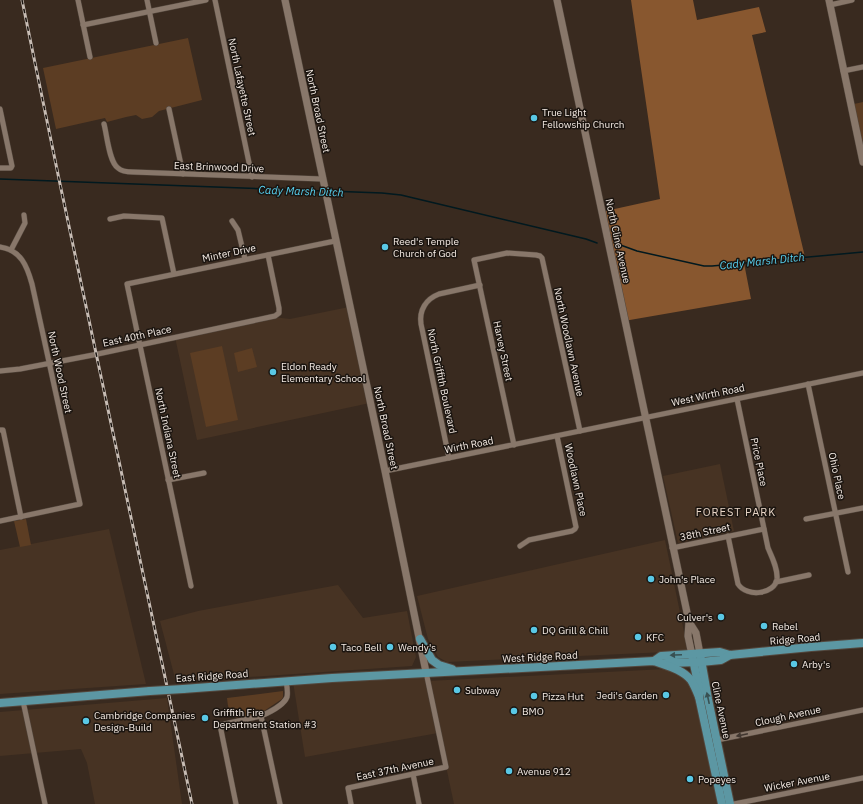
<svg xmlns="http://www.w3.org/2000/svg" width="863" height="804" font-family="'IBM Plex Sans',sans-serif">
  <rect width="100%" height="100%" fill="#392a1f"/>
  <!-- built -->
  <g fill="#473323">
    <polygon points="349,307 370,403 197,440 175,337 273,317 290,319"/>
    <polygon points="720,464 734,531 678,543 663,476"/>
    <polygon points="109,529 146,684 0,694 0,550"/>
    <polygon points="665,540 688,651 447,662 438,657 428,639 417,596"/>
    <polygon points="338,585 363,618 407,611 416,657 412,666 176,682 160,621 198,611"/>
    <polygon points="666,669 675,671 691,683 694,694 694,697 717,804 454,804 428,681"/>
    <polygon points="425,674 438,733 305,757 293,682"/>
    <polygon points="167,698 182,804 95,804 87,763 81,749 0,756 0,712"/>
  </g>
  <!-- green -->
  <g fill="#5c3d23">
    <polygon points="188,38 202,100 159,111 152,117 142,119 136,115 126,117 107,122 105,118 56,129 43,68"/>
    <polygon points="863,102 863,147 854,104"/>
    <polygon points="222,346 238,420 206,427 190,353"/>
    <polygon points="252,348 257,367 238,372 234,353"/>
    <polygon points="26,519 31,545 20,547 14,521"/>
    <path d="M283,691V697L282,699L261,713L237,718C228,714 228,706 227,698Z"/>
  </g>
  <!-- forest -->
  <polygon fill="#88572f" points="631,0 693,0 697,20 759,7 766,32 752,35 805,257 744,263 751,299 624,321 601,212 660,199"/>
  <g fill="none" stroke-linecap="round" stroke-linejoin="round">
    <!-- stream -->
    <g stroke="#01191f" stroke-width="1.5">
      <polyline points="0,179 324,191"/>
      <polyline points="328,191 382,193 401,195 586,239 597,243"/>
      <polyline points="615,243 637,251 704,266 712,266 863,252"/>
    </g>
    <!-- street casing -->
    <g stroke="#53473d" stroke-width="6">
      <g id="street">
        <polyline points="78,0 90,57"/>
        <polyline points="147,0 156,43"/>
        <polyline points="215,0 252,177"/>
        <polyline points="830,5 852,0"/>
        <polyline points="83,25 206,0"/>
        <polyline points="843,71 863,67"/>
        <polyline points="0,109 12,166 11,168 0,168"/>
        <polyline points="169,109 183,174"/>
        <path d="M104,124C107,135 109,162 118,168C122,172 128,172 133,172L322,179"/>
        <polyline points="110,219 124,216 162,218 174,274"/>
        <polyline points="232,221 238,230 245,259"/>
        <path d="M0,247C21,250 27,266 32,284L80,504L0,521"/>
        <polyline points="11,250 25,223 24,215"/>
        <polyline points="0,371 20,369 93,355 275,316 279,313 279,308 268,255"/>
        <polyline points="808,384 848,572"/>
        <polyline points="0,430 3,430 21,517"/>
        <polyline points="514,445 474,260 507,253 536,255 540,256 542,258 580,431"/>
        <path d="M449,458L421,324C419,310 426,299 439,294L480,285"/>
        <polyline points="385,471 863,373"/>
        <polyline points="168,480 204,473"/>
        <polyline points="806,519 863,508"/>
        <path d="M728,536L738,584C747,598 775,594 777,579C778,569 772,557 768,548L737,399"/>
        <polyline points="520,546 529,540 572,531 575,529 576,527 557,436"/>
        <polyline points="672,548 764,529"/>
        <polyline points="776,582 809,575"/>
        <polyline points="191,586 127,284 335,241"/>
        <polyline points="23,701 45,804"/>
        <polyline points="261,716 280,804"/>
        <polyline points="717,740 863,710"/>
        <polyline points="413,774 419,804"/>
        <path d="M236,804L220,725L261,716C268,713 284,705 287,697C288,692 287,686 286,681"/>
        <polyline points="351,804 348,788 446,767 426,672"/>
        <polyline points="734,804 863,778"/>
      </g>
    </g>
    <!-- secondary casing -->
    <g stroke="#53473d" stroke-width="8">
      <g id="secondary">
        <polyline points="285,0 385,471 426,672"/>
        <polyline points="557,0 689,622 688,636 692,655"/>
        <polyline points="829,0 863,162"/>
        <polyline points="689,622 696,633 700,654"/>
      </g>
    </g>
    <!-- primary casing -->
    <g stroke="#53473d" stroke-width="10">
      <g id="primary">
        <polyline points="420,639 432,660 439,665 452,669"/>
        <polyline points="700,654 708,699 730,804"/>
        <polyline points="692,655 699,688 699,697 722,804"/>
        <polyline points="654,661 661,656 720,652 730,655 811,647 863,643"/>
        <polyline points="666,663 701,662 721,660 730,655"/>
        <path d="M183,689L332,678L654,661C667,666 682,669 691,680C694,685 697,692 699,697"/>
        <polyline points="0,703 150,691"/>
      </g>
    </g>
    <!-- street -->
    <use href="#street" stroke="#88776a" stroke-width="5"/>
    <!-- secondary -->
    <use href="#secondary" stroke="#88776a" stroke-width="7"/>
    <!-- primary -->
    <use href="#primary" stroke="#5c97a3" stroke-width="8"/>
    <!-- rail casing -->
    <g stroke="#c7bcb4" stroke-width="3">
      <polyline id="rail" points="22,0 60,184 192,804"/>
    </g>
    <!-- rail -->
    <use href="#rail" stroke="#1b1510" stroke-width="1.5" stroke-dasharray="4.5" stroke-linecap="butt"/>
    <!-- primary-bridge casing -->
    <g stroke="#53473d" stroke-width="10" stroke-linecap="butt">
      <polyline id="primary-bridge" points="150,691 183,689"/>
    </g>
    <!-- primary-bridge -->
    <use href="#primary-bridge" stroke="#5c97a3" stroke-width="8"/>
  </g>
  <!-- one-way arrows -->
  <defs><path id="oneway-solid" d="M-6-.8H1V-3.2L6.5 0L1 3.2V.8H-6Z"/></defs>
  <g fill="#385052">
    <use href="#oneway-solid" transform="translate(676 655) rotate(177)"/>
    <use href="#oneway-solid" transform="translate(708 698) rotate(-102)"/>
  </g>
  <use fill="#413730" href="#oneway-solid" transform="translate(742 735) rotate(168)"/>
  <!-- markers -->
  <g fill="#59c8e5" stroke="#1b1510" stroke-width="1.5">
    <circle cx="534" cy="118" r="4"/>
    <circle cx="385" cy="247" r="4"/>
    <circle cx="273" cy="372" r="4"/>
    <circle cx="651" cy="579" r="4"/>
    <circle cx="721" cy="617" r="4"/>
    <circle cx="764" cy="626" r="4"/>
    <circle cx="534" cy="630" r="4"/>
    <circle cx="638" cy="637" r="4"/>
    <circle cx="333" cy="647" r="4"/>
    <circle cx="390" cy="647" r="4"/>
    <circle cx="794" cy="664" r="4"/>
    <circle cx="457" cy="690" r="4"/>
    <circle cx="666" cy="695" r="4"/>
    <circle cx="534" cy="696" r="4"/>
    <circle cx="514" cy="711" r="4"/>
    <circle cx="205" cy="718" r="4"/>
    <circle cx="86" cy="721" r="4"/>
    <circle cx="509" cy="771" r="4"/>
    <circle cx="690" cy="779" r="4"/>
  </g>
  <g text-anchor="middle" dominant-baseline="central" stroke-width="3" stroke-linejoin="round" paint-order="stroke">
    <!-- street labels -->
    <g font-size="10" fill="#f6ece5" stroke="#1b1510">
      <text transform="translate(242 87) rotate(78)">North Lafayette Street</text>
      <text transform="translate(318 111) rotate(78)">North Broad Street</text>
      <text transform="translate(219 167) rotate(2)">East Brinwood Drive</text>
      <text transform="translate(618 241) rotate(78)">North Cline Avenue</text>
      <text transform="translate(229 253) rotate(-12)">Minter Drive</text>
      <text transform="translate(137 336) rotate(-12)">East 40th Place</text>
      <text transform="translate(569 342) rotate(78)">North Woodlawn Avenue</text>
      <text transform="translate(503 351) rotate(78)">Harvey Street</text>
      <text transform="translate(60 372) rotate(78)">North Wood Street</text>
      <text transform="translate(442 381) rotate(78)">North Griffith Boulevard</text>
      <text transform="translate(708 395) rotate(-12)">West Wirth Road</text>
      <text transform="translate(386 428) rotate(78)">North Broad Street</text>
      <text transform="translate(168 433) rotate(78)">North Indiana Street</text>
      <text transform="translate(469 445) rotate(-11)">Wirth Road</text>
      <text transform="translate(759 462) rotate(78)">Price Place</text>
      <text transform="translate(837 476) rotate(78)">Ohio Place</text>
      <text transform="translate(576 480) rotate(78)">Woodlawn Place</text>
      <text transform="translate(705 532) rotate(-12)">38th Street</text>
      <text transform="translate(795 639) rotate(-5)">Ridge Road</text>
      <text transform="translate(540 657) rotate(-3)">West Ridge Road</text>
      <text transform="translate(212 676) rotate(-4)">East Ridge Road</text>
      <text transform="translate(721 710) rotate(78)">Cline Avenue</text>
      <text transform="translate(788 716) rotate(-12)">Clough Avenue</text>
      <text transform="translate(395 769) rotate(-12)">East 37th Avenue</text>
      <text transform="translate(797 782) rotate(-11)">Wicker Avenue</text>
    </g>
    <!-- poi labels -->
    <g font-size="10" fill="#f6ece5" stroke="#1b1510" text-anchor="start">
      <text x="542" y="112">True Light<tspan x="542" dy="12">Fellowship Church</tspan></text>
      <text x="393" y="241">Reed's Temple<tspan x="393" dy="12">Church of God</tspan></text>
      <text x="281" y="366">Eldon Ready<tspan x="281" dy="12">Elementary School</tspan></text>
      <text x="659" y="579">John's Place</text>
      <text x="713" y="617" text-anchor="end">Culver's</text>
      <text x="772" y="626">Rebel</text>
      <text x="542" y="630">DQ Grill &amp; Chill</text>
      <text x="646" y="637">KFC</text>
      <text x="341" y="647">Taco Bell</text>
      <text x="398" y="647">Wendy's</text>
      <text x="802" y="664">Arby's</text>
      <text x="465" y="690">Subway</text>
      <text x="658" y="695" text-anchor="end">Jedi's Garden</text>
      <text x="542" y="696">Pizza Hut</text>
      <text x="522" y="711">BMO</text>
      <text x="213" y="712">Griffith Fire<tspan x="213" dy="12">Department Station #3</tspan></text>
      <text x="94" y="715">Cambridge Companies<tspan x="94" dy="12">Design-Build</tspan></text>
      <text x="517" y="771">Avenue 912</text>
      <text x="698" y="779">Popeyes</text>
    </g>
    <!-- water labels -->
    <g font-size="11" font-style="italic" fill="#58d1f0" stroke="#1b1510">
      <text transform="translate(301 191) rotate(2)">Cady Marsh Ditch</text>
      <text transform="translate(762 261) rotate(-6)">Cady Marsh Ditch</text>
    </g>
    <!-- neighbourhood labels -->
    <g font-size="11" letter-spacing="1" fill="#e8d5c6" stroke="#1b1510">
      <text x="736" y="512">FOREST PARK</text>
    </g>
  </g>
</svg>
